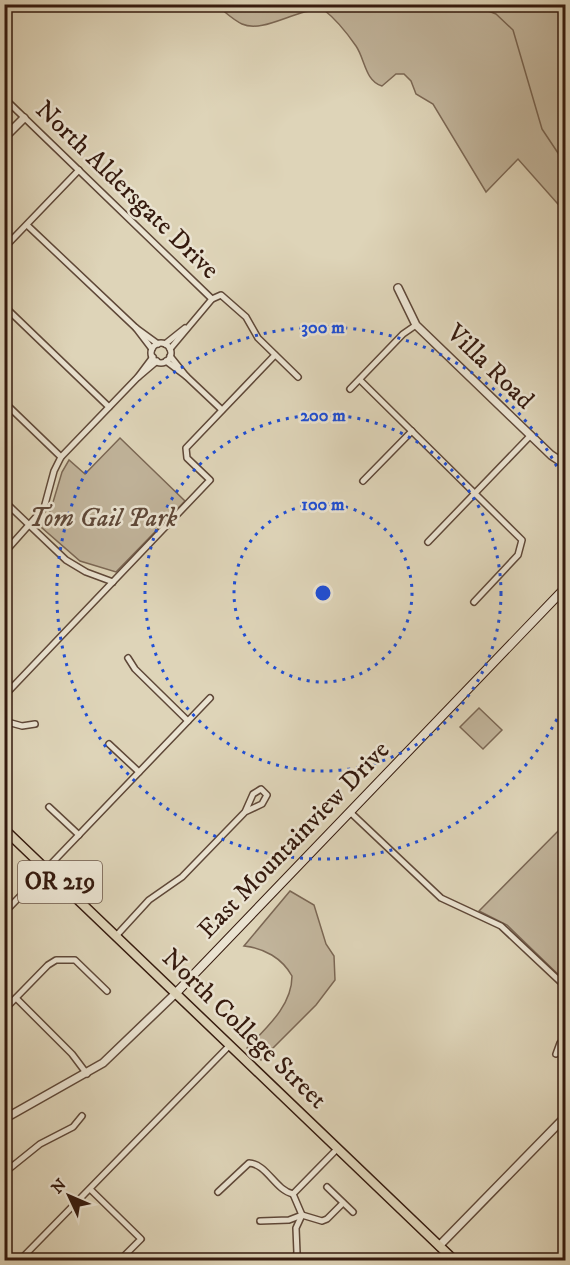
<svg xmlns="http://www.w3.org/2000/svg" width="570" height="1265" font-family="'IM FELL DW Pica',serif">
  <rect width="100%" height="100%" fill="#ded4b8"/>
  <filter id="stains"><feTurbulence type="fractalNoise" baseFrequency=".00333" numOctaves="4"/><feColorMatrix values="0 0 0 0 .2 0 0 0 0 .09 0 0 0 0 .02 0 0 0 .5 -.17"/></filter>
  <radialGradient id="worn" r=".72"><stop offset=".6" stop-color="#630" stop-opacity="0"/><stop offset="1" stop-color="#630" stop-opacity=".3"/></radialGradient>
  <!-- green -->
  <g fill="#c1b49b" stroke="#7b6754" stroke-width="1.5">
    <path d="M216,5H565V212L518,159L486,192L433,104L416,94L411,81L404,74H396L382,86C365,81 365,59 356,46C347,33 337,20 324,10C298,7 264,34 242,24C233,20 224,11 216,5Z"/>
    <polygon points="120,438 185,501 116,572 80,561 41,527 51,509 62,472 69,460 85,474"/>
    <polygon points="479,708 502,730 483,749 460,727"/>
    <polygon points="565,824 565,981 507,925 479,911"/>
    <path d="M290,891L314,905L326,944L334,956L335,980L316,1005L261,1060L247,1048C266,1028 292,1006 292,976C282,958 264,948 244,946Z"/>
  </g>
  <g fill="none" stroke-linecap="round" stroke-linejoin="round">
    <!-- stream -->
    <polyline stroke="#786451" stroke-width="1.5" points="471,4 496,14 513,30 542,129 566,165"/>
    <!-- minor casing -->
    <g stroke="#5f4838" stroke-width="8">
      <g id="minor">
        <polyline points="4,98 212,299"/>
        <polyline points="27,225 136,328 158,344"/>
        <polyline points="4,248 79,170"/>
        <polyline points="4,306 109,407"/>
        <polyline points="136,328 152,349"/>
        <circle cx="161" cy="353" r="10"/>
        <polyline points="165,344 185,328"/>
        <polyline points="170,349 212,299 221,295 246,317 258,338 298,377"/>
        <polyline points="170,356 186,376 222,410"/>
        <polyline points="166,361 186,376"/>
        <polyline points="138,377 153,357"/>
        <polyline points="360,380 522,540 518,555 474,602"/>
        <polyline points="350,389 403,334 416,325"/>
        <polyline points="4,402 61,457"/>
        <polyline points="363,481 412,431"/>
        <polyline points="4,501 66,560 86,572 113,582"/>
        <polyline points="428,542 531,435"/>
        <polyline points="4,553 44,508 54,471 61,457 137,378 157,361"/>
        <polyline points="128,658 135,669 188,721"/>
        <polyline points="4,696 210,480 187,458 186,448 275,355"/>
        <polyline points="4,721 22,726 35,724"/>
        <polyline points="109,744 139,772"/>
        <polyline points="49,807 79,835"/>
        <polyline points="350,812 441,898 501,926 566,987"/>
        <polyline points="4,913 210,698"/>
        <polyline points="116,936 149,900 182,877 245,812 253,794 261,789 267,795 262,804 245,812"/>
        <polyline points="16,998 72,1054 87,1074"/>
        <polyline points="4,1010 48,965 56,960 75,960 107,991"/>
        <polyline points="556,1054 560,1043 566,1037"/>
        <polyline points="4,1173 40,1144 73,1127 82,1116"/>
        <polyline points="327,1187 353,1212"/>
        <polyline points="91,1190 141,1239 120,1260"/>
        <path d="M218,1192L249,1163C267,1164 275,1190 293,1194"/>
        <polyline points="293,1194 338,1148"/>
        <polyline points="260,1221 289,1220 302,1215 322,1221 327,1219 343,1203"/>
        <polyline points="563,1226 566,1224"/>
        <polyline points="20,1260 230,1045"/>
        <polyline points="293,1260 297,1253 296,1228 302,1215 293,1194"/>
      </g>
    </g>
    <!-- tertiary casing -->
    <g stroke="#5f4838" stroke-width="10">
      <g id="tertiary">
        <polyline points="4,138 24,118"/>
        <polyline points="398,288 416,325 551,455 566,465"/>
        <polyline points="4,1119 103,1063 176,993"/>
        <polyline points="439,1246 566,1116"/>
      </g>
    </g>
    <!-- secondary casing -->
    <g stroke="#351a0e" stroke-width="10">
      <polyline id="secondary" points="176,993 566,587"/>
    </g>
    <!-- primary casing -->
    <g stroke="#351a0e" stroke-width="11">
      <polyline id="primary" points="4,829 454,1260"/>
    </g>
    <!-- minor -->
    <use href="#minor" stroke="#eae3d1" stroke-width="5"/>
    <!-- tertiary -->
    <use href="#tertiary" stroke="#eae3d1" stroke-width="7"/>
    <!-- secondary -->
    <use href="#secondary" stroke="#eae3d1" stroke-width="8"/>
    <!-- primary -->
    <use href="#primary" stroke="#ded4b8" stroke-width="8"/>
  </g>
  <!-- distance rings -->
  <g fill="none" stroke="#1d4ed8" stroke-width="3" stroke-dasharray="3 6">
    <circle cx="323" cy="593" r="89"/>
    <circle cx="323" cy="593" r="178"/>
    <path d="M565 703A266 266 0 1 1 565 483"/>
  </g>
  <g text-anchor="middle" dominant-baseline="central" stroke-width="5" stroke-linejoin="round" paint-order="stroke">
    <!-- shield labels -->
    <rect fill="#eae3d1" stroke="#6b5648" stroke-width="1.5" x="18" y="861" width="84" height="42" rx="4.5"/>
    <g font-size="24" font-weight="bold" fill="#351a0e">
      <text x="60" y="882">OR 219</text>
    </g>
    <!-- street labels -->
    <g font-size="26" fill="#351a0e" stroke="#eae3d1">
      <text transform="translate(127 190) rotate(44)">North Aldersgate Drive</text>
      <text transform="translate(490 367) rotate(44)">Villa Road</text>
      <text transform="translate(294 840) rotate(-46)">East Mountainview Drive</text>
      <text transform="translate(244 1029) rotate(44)">North College Street</text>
    </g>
    <!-- park labels -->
    <g font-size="26" font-style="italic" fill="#5f4838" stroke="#eae3d1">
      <text x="103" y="518">Tom Gail Park</text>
    </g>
  </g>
  <circle cx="323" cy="593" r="9" fill="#1d4ed8" stroke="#eae3d1" stroke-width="3"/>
  <g font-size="18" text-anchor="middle" font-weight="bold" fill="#1d4ed8" stroke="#eae3d1" stroke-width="5" stroke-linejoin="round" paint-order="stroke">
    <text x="323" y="333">300 m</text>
    <text x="323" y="421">200 m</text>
    <text x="323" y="510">100 m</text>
  </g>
  <!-- margin -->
  <rect width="570" height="1265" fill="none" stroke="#ded4b8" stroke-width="24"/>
  <rect x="6" y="6" width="558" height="1253" fill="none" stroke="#351a0e" stroke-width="3"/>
  <rect x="12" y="12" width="546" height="1241" fill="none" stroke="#351a0e" stroke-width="1.5"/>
  <!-- north arrow -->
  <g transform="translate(69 1196) rotate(314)" stroke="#eae3d1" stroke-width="4.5" paint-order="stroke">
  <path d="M0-4.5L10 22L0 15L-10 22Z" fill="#351a0e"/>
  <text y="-9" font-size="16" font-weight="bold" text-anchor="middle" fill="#351a0e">N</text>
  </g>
  <rect width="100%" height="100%" filter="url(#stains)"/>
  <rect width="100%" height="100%" fill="url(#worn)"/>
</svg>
